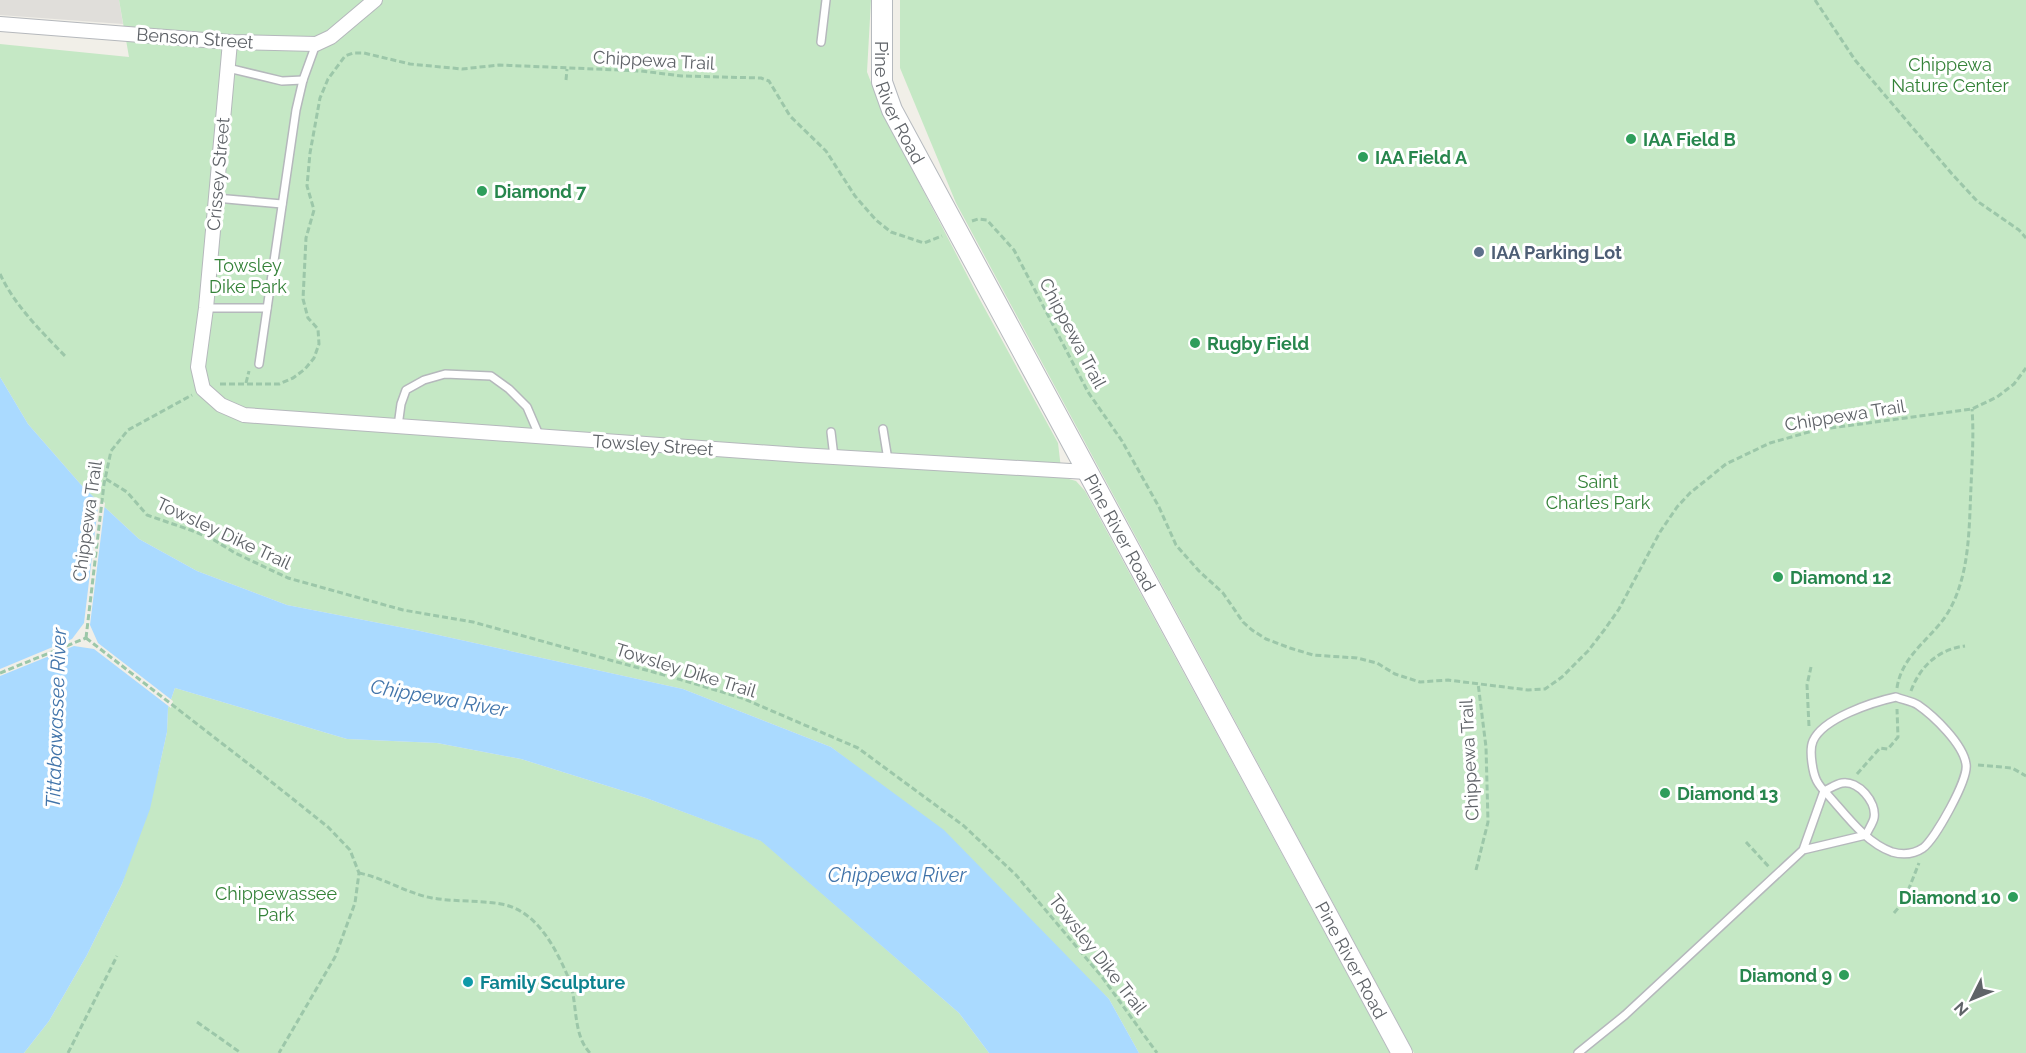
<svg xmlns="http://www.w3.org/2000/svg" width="2026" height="1053" font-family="Raleway,sans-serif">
  <rect width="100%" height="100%" fill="#f1efe8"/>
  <!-- industrial -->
  <polygon fill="#e0deda" points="0,0 119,0 123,24 0,15"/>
  <!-- green -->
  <g fill="#c5e8c5">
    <polygon points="119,0 871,0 867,72 883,113 979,298 1058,443 1062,477 1076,481 1085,491 1390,1053 1139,1053 1109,999 883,787 831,747 683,689 420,631 287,605 197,571 139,539 83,487 28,424 0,377 0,44 129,57"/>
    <polygon points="900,0 2026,0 2026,1053 1414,1053 956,203 900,68"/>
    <polygon points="175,688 347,739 437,743 521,759 646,798 762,841 959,1013 989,1053 24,1053 49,1021 87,955 122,884 159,768 167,732 168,708"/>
  </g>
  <!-- water -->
  <polygon fill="#aadaff" points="0,377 28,424 83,487 139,539 197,571 287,605 420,631 683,689 831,747 944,830 1109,999 1139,1053 989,1053 959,1013 761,841 646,798 521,759 437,743 347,739 175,688 168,708 167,732 150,809 122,884 87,955 49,1021 24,1053 0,1053"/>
  <!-- pier -->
  <polygon fill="#f1efe8" points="99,498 105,503 90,625 98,643 173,701 171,708 94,649 74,646 0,676 0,669 72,639 84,623"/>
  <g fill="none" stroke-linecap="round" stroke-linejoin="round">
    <!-- lane casing -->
    <g stroke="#b5b8bc" stroke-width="10">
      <g id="lane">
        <polyline points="821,42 826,0"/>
        <polyline points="228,68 282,81 303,80"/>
        <polyline points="216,198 282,204"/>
        <polyline points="206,308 267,308"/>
        <polyline points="259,364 296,110 303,80 316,44"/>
        <polyline points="398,426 401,404 406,390 424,380 445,374 491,376 509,389 527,407 539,435"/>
        <polyline points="883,429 888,460"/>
        <polyline points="831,432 834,457"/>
        <path d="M1896,697C1903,700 1912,701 1918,705C1934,716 1963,744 1966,764C1969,779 1935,839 1923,848C1914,854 1903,855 1892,852C1866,843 1846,815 1828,795C1817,784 1814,778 1812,763C1811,756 1810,748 1813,741C1823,718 1873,702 1896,697Z"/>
        <path d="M1578,1053L1625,1015L1803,850L1824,791C1829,789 1836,784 1842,783C1858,780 1877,802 1874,818C1873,823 1868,830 1866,835L1803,850"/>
      </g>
    </g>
    <!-- street casing -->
    <g stroke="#b5b8bc" stroke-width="16">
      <g id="street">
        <polyline points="0,24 230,42 316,44 331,37 375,0"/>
        <polyline points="230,42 206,308 198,367 203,389 221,405 244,415 800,455 1087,472"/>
      </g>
    </g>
    <!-- secondary casing -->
    <g stroke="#b6babf" stroke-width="22">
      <g id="secondary">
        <path id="s1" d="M882,0V82L892,110L1402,1053"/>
      </g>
    </g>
    <!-- path -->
    <g stroke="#9cc7a9" stroke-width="3" stroke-dasharray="6 3" stroke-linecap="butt">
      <polyline points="1815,0 1855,60 1952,174 1977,201 2019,230 2026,238"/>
      <polyline points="566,80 567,69"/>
      <polyline points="972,221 978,219 987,220 1014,250 1088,392 1122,441 1159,507 1176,545 1199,571 1223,593 1243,622 1252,630 1266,639 1290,648 1313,655 1357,658 1377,663 1395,674 1420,682 1448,680 1528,690 1545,689 1562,677 1588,651 1605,629 1619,609 1660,532 1677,507 1690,493 1726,464 1770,443 1816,430 1972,409 1997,397 2014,384 2026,368"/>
      <path d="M0,274C15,306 41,331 65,356"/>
      <polyline points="246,383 249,371"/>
      <polyline points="220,384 279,384 293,378 305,369 314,358 319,344 318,329 308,318 303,299 306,238 314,210 307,186 310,153 320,98 328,79 345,56 353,53 364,53 410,64 462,69 499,65 641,71 682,76 761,78 769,81 790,116 826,151 855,196 876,220 891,232 924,243 942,236"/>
      <polyline points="106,479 127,492 147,515 193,531 214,540 235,553 288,578 403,610 473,622 682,680 742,698 858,748 964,826 1016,875 1102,977 1157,1053"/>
      <polyline points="86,638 104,484 111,451 128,430 192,395"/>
      <polyline points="86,638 259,772 328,827 350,850 359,873 355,903 335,957 279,1053"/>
      <polyline points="0,673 86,638"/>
      <path d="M1897,688C1902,653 1935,637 1950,609C1970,572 1969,528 1971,487C1972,461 1974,435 1972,409"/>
      <path d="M1911,691C1920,666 1939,649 1965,646"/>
      <polyline points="1809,726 1807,685 1811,667"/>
      <polyline points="1978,765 2012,768 2026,776"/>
      <polyline points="1857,774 1880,748 1888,749 1898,737 1897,709"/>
      <polyline points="1746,842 1769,867"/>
      <polyline points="1476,870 1488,822 1486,747 1478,683"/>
      <path d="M359,873C384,878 406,893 432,898C455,902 479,900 501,904C537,910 556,949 569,979C578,1002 572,1034 590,1053"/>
      <polyline points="1894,913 1904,901 1919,863"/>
      <polyline points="197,1022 241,1053"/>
      <polyline points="68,1053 117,956"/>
    </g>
    <!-- lane -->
    <use href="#lane" stroke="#fff" stroke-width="7"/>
    <!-- street -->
    <use href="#street" stroke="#fff" stroke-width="14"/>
    <!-- secondary -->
    <use href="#secondary" stroke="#fff" stroke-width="20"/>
  </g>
  <!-- markers -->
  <g fill="#2e9e5b" stroke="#fff" stroke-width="2">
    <circle cx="1631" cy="139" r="6"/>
    <circle cx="1363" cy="157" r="6"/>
    <circle cx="482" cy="191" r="6"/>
    <circle cx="1195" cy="343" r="6"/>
    <circle cx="1778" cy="577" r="6"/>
    <circle cx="1665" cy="793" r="6"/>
    <circle cx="2013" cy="897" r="6"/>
    <circle cx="1844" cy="975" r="6"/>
  </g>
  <circle fill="#5c6f8a" stroke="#fff" stroke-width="2" cx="1479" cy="252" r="6"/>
  <circle fill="#0f9aa8" stroke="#fff" stroke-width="2" cx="468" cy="982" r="6"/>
  <g text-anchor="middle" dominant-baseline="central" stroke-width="6" stroke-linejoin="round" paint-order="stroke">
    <!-- street labels -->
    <g font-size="18" fill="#5f6368" stroke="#fff">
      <text transform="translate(195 38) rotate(4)">Benson Street</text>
      <text transform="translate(654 60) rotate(3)">Chippewa Trail</text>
      <text stroke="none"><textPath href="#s1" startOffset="106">Pine River Road</textPath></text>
      <text transform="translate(218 174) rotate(-85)">Crissey Street</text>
      <text transform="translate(1073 333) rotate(62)">Chippewa Trail</text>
      <text transform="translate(1845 415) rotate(-9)">Chippewa Trail</text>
      <text transform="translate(653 445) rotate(4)">Towsley Street</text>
      <text transform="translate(87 521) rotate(-82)">Chippewa Trail</text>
      <text stroke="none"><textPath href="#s1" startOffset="592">Pine River Road</textPath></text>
      <text transform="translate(224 533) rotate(25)">Towsley Dike Trail</text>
      <text transform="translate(686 670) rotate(17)">Towsley Dike Trail</text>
      <text transform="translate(1469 760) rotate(-93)">Chippewa Trail</text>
      <text transform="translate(1098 954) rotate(52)">Towsley Dike Trail</text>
      <text stroke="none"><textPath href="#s1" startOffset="1078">Pine River Road</textPath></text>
    </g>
    <!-- park labels -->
    <g font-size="18" fill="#348238" stroke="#fff">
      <text x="1950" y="64">Chippewa<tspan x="1950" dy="21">Nature Center</tspan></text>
      <text x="248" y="265">Towsley<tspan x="248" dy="21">Dike Park</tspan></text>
      <text x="1598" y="481">Saint<tspan x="1598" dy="21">Charles Park</tspan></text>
      <text x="276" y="893">Chippewassee<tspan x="276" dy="21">Park</tspan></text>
    </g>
    <!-- leisure labels -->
    <g font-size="18" font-weight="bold" fill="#27864d" stroke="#fff" text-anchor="start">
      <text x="1643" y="139">IAA Field B</text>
      <text x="1375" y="157">IAA Field A</text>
      <text x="494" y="191">Diamond 7</text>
      <text x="1207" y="343">Rugby Field</text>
      <text x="1790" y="577">Diamond 12</text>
      <text x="1677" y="793">Diamond 13</text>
      <text x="2001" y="897" text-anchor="end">Diamond 10</text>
      <text x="1832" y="975" text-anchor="end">Diamond 9</text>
    </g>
    <!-- service labels -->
    <g font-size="18" font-weight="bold" fill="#4e5e75" stroke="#fff" text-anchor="start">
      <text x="1491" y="252">IAA Parking Lot</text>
    </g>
    <!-- culture labels -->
    <g font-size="18" font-weight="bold" fill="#0d838f" stroke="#fff" text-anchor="start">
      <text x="480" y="982">Family Sculpture</text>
    </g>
    <!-- water labels -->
    <g font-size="20" font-style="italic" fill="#4174aa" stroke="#fff">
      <text transform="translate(439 698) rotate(10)">Chippewa River</text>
      <text transform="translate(56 718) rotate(-88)">Tittabawassee River</text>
      <text x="897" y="875">Chippewa River</text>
    </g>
  </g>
  <!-- north arrow -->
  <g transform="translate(1972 999) rotate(227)" stroke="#ffffff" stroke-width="4.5" paint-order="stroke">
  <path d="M0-4.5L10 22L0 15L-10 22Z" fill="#5f6368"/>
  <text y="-9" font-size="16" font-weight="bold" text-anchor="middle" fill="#5f6368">N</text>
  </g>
</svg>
